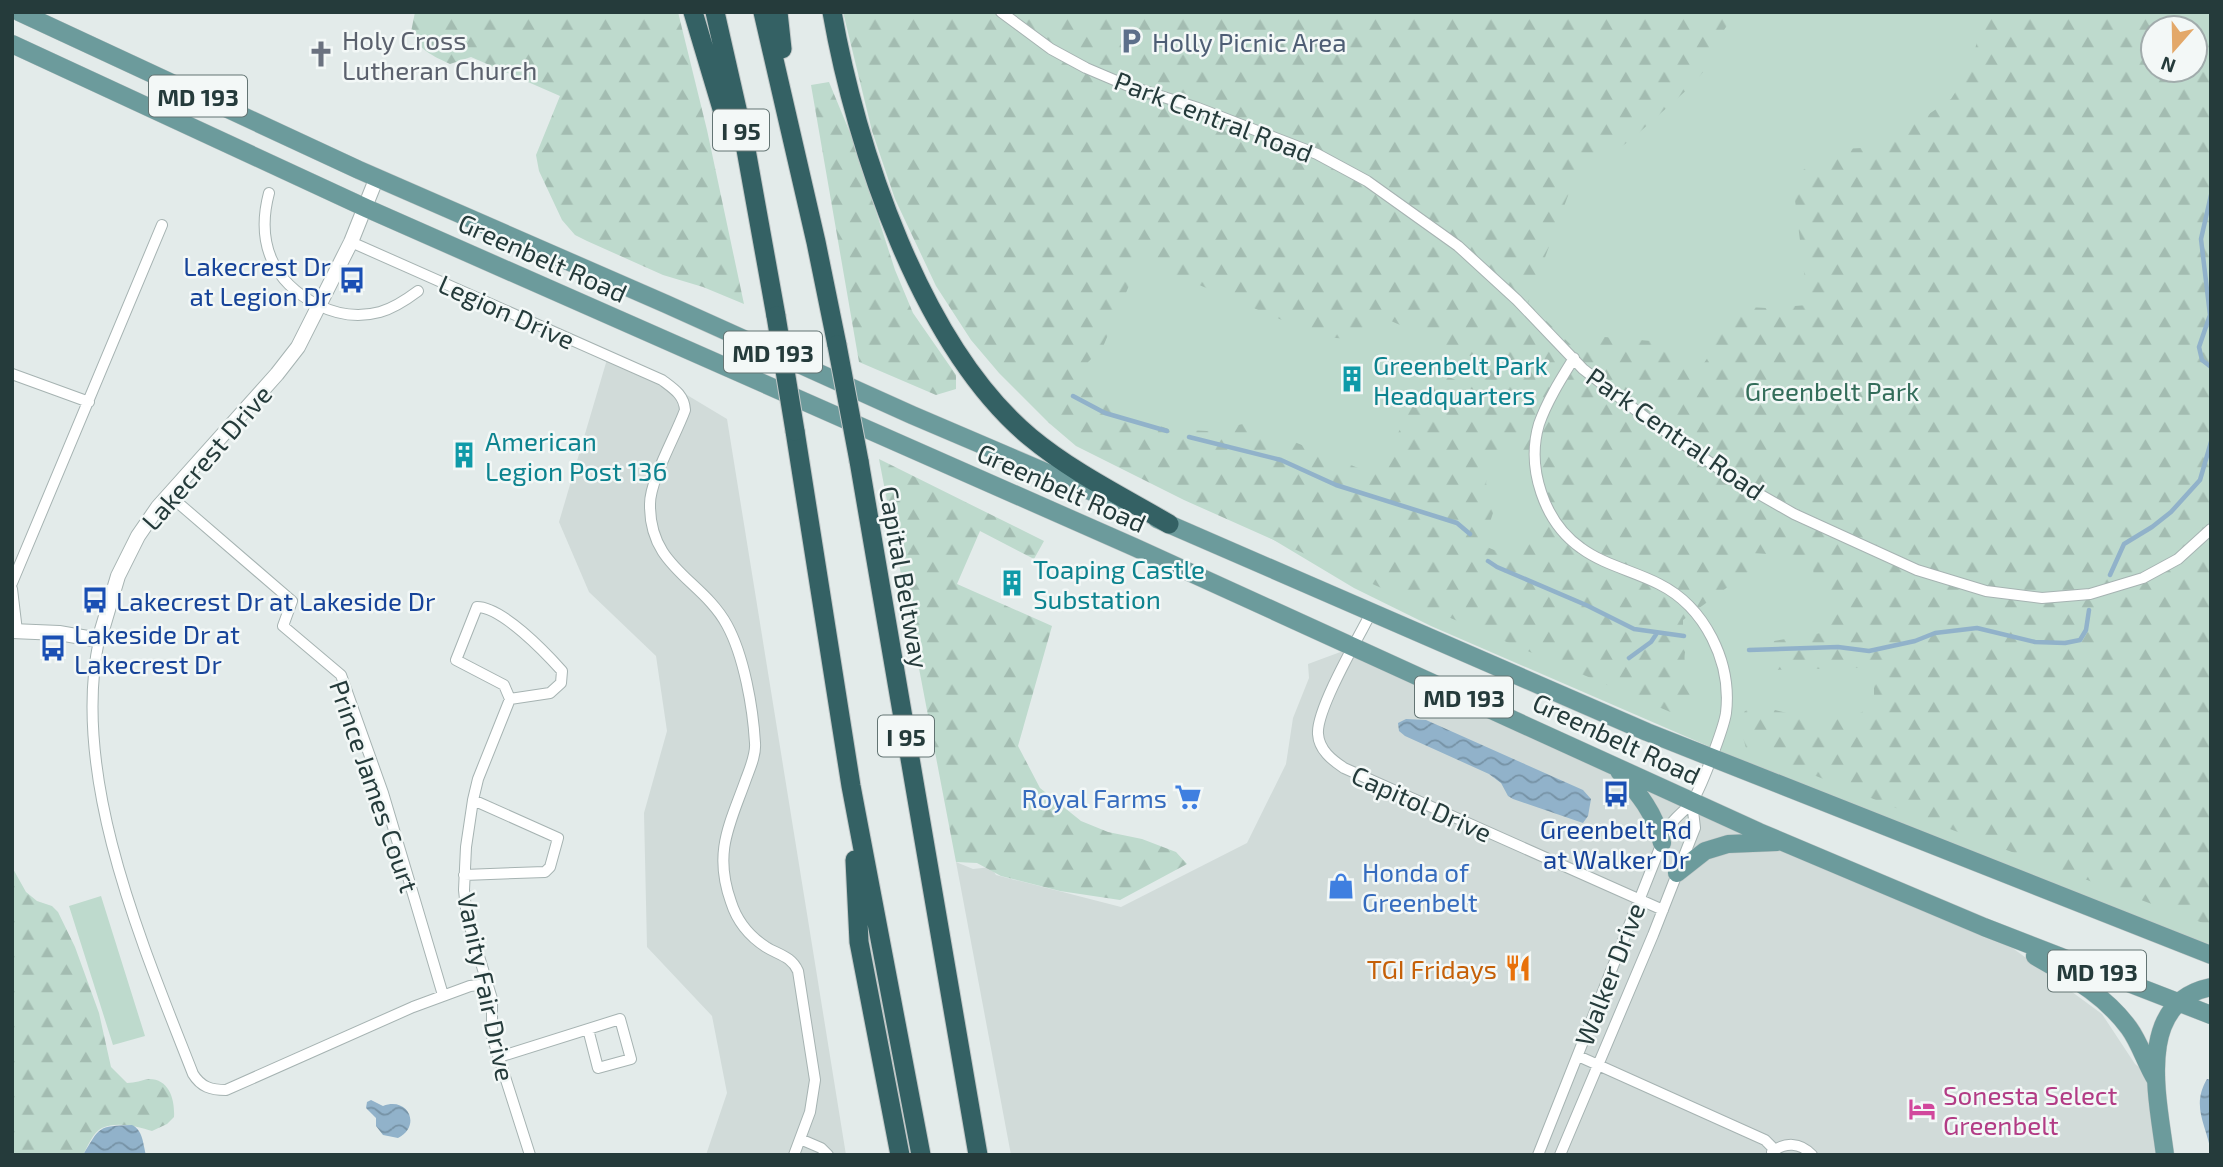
<svg xmlns="http://www.w3.org/2000/svg" width="2223" height="1167" viewBox="0 0 2223 1167" font-family="'Exo 2',sans-serif">
<style>
.built{fill:#d1dbd9}
.green{fill:#bedacd;fill-rule:evenodd}
.forest{fill:url(#forest-firs);fill-rule:evenodd}
.water{fill:url(#water-waves)}
.lines{fill:none;stroke-linecap:round;stroke-linejoin:round}
.stream{stroke:#91b2ca;stroke-width:4.5}
.minor-casing{stroke:#a6b3b2;stroke-width:12}
.tertiary-casing{stroke:#a6b3b2;stroke-width:16}
.primary-casing{stroke:#c2c8c8;stroke-width:19}
.motorway-casing{stroke:#c2c8c8;stroke-width:21}
.minor{stroke:#fff;stroke-width:10}
.tertiary{stroke:#fff;stroke-width:14}
.primary{stroke:#6c9b9c;stroke-width:18}
.motorway{stroke:#346164;stroke-width:19}
.motorway-bridge-casing{stroke:#c2c8c8;stroke-width:21;stroke-linecap:butt}
.motorway-bridge{stroke:#346164;stroke-width:19}
.labels{text-anchor:middle;dominant-baseline:central;stroke-width:5;stroke-linejoin:round;paint-order:stroke}
.shield{fill:#f3f8f7;stroke:#637473;stroke-width:2}
.shield-label{font-size:24px;font-weight:bold;fill:#253b3b}
.worship-label{font-size:26px;fill:#5b616d;stroke:#f3f8f7;text-anchor:start}
.service-label{font-size:26px;fill:#4e5e75;stroke:#f3f8f7;text-anchor:start}
.street-label{font-size:26px;fill:#253b3b;stroke:#f3f8f7}
.transit-label{font-size:26px;fill:#164399;stroke:#f3f8f7;text-anchor:start}
.culture-label{font-size:26px;fill:#0d838f;stroke:#f3f8f7;text-anchor:start}
.park-label{font-size:26px;fill:#336d5a;stroke:#f3f8f7}
.shop-label{font-size:26px;fill:#366cbe;stroke:#f3f8f7;text-anchor:end}
.food-label{font-size:26px;fill:#c56008;stroke:#f3f8f7;text-anchor:end}
.hotel-label{font-size:26px;fill:#b23c85;stroke:#f3f8f7;text-anchor:start}
</style>
<defs>
<pattern id="forest-firs" width="22" height="20" patternUnits="userSpaceOnUse" patternTransform="scale(1.75)"><rect width="22" height="20" fill="#bedacd"/><path d="M5 1l3.5 6h-7zM16 11l3.5 6h-7z" fill="#a3bcb1"/></pattern>
<pattern id="water-waves" width="16" height="10" patternUnits="userSpaceOnUse" patternTransform="scale(1.75)"><rect width="16" height="10" fill="#91b2ca"/><path d="M0 5q4-4 8 0t8 0" fill="none" stroke="#7692a5"/></pattern>
</defs>
<rect width="100%" height="100%" fill="#e3ebea"/>
<path class="built" d="M608,356L662,380L727,419L846,1155H706L727,1093L712,1016L647,947L644,813L667,731L656,656L589,592L559,522Z
M1354,647L1984,927L2102,1014L2135,1064L2156,1080L2165,1155H1011L956,862L973,869L991,867L996,875L1121,907L1247,843L1286,764L1293,718L1309,678L1308,664Z"/>
<path class="green" d="M875,12H2211V950L1807,789L1431,626L1354,588L1090,430ZM2153,28H2195V70H2153Z
M101,896L145,1036L113,1045L69,906Z"/>
<path class="forest" d="M415,12H678L707,130L744,304L703,287L663,275L587,241L575,235L562,220L539,171L536,155L560,96L471,57L450,64C433,56 419,50 411,32Z
M843,12H1736L1718,39L1704,71L1690,87L1633,138L1578,179L1569,193L1528,303L1574,348L1593,336L1651,341L1677,359L1702,366L1712,351L1714,321L1748,307L1766,308L1808,305L1794,192L1801,172L1816,159L1842,149L1862,148L1904,131L1951,99L1969,71L1983,20L1979,12H2211V926L1931,822L1746,748L1742,734L1744,712L1754,705L1787,713L1858,714L1874,706V675L1870,670L1858,668L1770,670V645L1774,641L1821,633L1827,628L1824,589L1815,585L1813,569L1785,555L1752,553L1751,568L1748,572L1683,620V627L1688,634C1688,643 1683,654 1685,663C1686,677 1696,687 1697,702L1691,710L1675,714L1406,599L1184,500L1076,446L1049,423L999,373L971,340L936,286L895,199L872,131ZM2153,28H2195V70H2153ZM1140,260L1322,337L1350,339L1362,338L1373,313L1479,360L1467,385L1433,370C1411,403 1398,440 1374,472H1368L1255,426L1243,424L1207,431L1169,429L1142,420L1084,374L1088,362L1102,349ZM1502,456H1535L1554,521L1516,554L1506,555L1487,547L1488,528L1493,513L1486,483L1488,475Z
M829,82L853,140L895,270L913,313L956,375V389L936,395L859,362L811,85Z
M879,459L1044,541L1034,559L980,531L957,584L1052,626L1018,746L1040,788L1081,821L1108,832L1142,839L1176,852L1187,864L1120,900L1060,891L1001,876L977,863L956,862Z
M12,867L26,892L37,901L52,906L58,912L75,947L99,1013L111,1067L127,1083C135,1083 142,1080 149,1079C170,1079 175,1101 174,1117L167,1124L152,1131C138,1127 118,1121 102,1128C93,1132 88,1146 83,1155H15L12,1151Z"/>
<path class="water" d="M1406,719L1426,720L1583,790L1591,799L1588,816L1583,823L1513,799L1508,796L1501,783L1489,774L1405,736L1399,731L1398,723Z
M2207,1079L2211,1080V1152C2206,1124 2191,1106 2207,1079Z
M371,1100L383,1106C408,1096 422,1126 398,1138L383,1135L376,1126V1118L366,1108L367,1102Z
M132,1125C143,1130 143,1144 146,1155H83C100,1127 97,1126 132,1125Z"/>
<g class="lines">
<path class="stream" d="M2211,195L2201,239L2210,315L2199,347L2202,360L2211,367
M1073,396L1105,413L1167,431
M1189,437L1281,460L1336,485L1457,523L1470,534
M1488,561L1497,567L1586,605L1634,629L1684,636
M2110,575L2124,544L2152,527L2171,512L2200,480L2211,442
M1749,650L1838,647L1869,651L1915,641L1935,633L1977,628L2035,642L2065,643L2080,640L2086,630L2089,610
M1629,658L1651,642L1657,633"/>
<g class="minor-casing">
<path id="minor" d="M1001,12L1051,49L1086,68L1126,85L1198,108L1317,154L1367,181L1458,246L1517,300L1583,369L1646,418L1738,482L1794,514L1917,570L1986,591L2042,598L2090,594L2143,578L2178,559L2211,529
M269,193C256,242 272,282 318,305C338,315 358,318 380,312C394,308 406,300 418,291
M351,242L662,380C674,389 684,395 685,410C676,435 650,480 650,504C649,568 702,579 727,625C744,656 753,708 755,743C756,755 750,768 746,779C730,824 713,852 731,902C737,921 749,936 766,947C779,955 791,956 798,971L815,1080L810,1112L794,1155
M12,374L89,402
M169,495L292,601L283,626L341,675L383,793L443,995
M12,583L162,225
M12,589L17,631
M1371,613C1358,638 1316,710 1318,734C1319,750 1332,760 1344,768L1663,910
M99,640C70,778 143,946 193,1074C201,1087 211,1090 226,1090L413,1007L470,986L488,984
M510,699L504,685L456,660L477,607C502,607 545,652 562,671L561,683L550,693L510,699L478,779L473,800L466,847L464,890L467,917L492,999V1036L530,1155
M464,875L545,872L550,867L558,838L473,800
M1578,1056L1765,1140L1775,1150
M499,1057L620,1019L631,1059L598,1068L588,1029
M800,1139L821,1148L828,1155
M1772,1152C1785,1142 1800,1142 1812,1155
M1538,1155L1667,830C1673,818 1683,813 1691,803C1700,792 1724,727 1726,713C1732,662 1705,607 1659,584C1634,571 1604,565 1581,548C1544,522 1526,468 1539,424C1547,401 1561,379 1574,358
M1560,1155L1653,935L1695,828L1692,802"/>
</g>
<g class="tertiary-casing">
<path id="tertiary" d="M12,631L59,633L99,640L118,576L138,536L158,507L277,374L298,347L351,242L377,177"/>
</g>
<g class="primary-casing">
<path id="primary" d="M19,12L359,170L666,304L912,415L1118,503
M12,44L366,208L1134,547L1759,832L1984,927L2211,1015
M1157,519L1647,732L2211,955
M1619,771C1639,794 1655,813 1662,843
M1677,873L1705,851L1728,844L1777,842
M2035,956C2071,977 2104,994 2129,1028C2140,1043 2146,1064 2156,1080
M2165,1155C2158,1099 2134,1003 2211,987"/>
</g>
<g class="motorway-casing">
<path id="motorway" d="M693,12L731,139
M715,12L745,144L776,316
M763,12L816,242L837,345
M778,12L782,49
M832,12C856,148 921,346 1030,437C1072,472 1123,497 1169,524
M795,431L851,786L921,1155
M859,461L978,1155
M855,860L859,942L900,1155"/>
</g>
<use href="#minor" class="minor"/>
<use href="#tertiary" class="tertiary"/>
<use href="#primary" class="primary"/>
<use href="#motorway" class="motorway"/>
<g class="motorway-bridge-casing">
<path id="motorway-bridge" d="M776,316L795,431
M837,345L859,461"/>
</g>
<use href="#motorway-bridge" class="motorway-bridge"/>
</g>
<defs>
<g id="parking-bare" transform="scale(2.1)"><path d="M-3.5-5.5H1a3.5 3.5 0 0 1 0 7H-1V5.5H-3.5ZM-1-3.4V-.6H.8a1.4 1.4 0 0 0 0-2.8Z" fill="#5c6f8a" stroke="#f3f8f7" stroke-width="2.5" paint-order="stroke"/></g>
<g id="church-bare" transform="scale(2.1)"><path d="M-1.2-6h2.4v3.5h3.3v2.4h-3.3V6h-2.4V-.1h-3.3v-2.4h3.3Z" fill="#6b7280" stroke="#f3f8f7" stroke-width="2.5" paint-order="stroke"/></g>
<g id="bus-bare" transform="scale(2.1)"><path d="M-5-6H5V4H4V6H2V4H-2V6H-4V4H-5ZM-3.5-4V0h7V-4ZM-3.5 1.2v1.5H-2V1.2ZM2 1.2v1.5H3.5V1.2Z" fill="#1a4fb4" stroke="#f3f8f7" stroke-width="2.5" paint-order="stroke"/></g>
<g id="building-bare" transform="scale(2.1)"><path d="M-4-6H4V6H1V3H-1V6H-4ZM-2.5-4.3h1.7v1.8h-1.7ZM.8-4.3h1.7v1.8H.8ZM-2.5-1h1.7V.8h-1.7ZM.8-1h1.7V.8H.8Z" fill="#0f9aa8" stroke="#f3f8f7" stroke-width="2.5" paint-order="stroke"/></g>
<g id="supermarket-bare" transform="scale(2.1)"><path d="M-6-5.5h2.5l.6 2H6L4.5 2H-2.5L-4.4-4H-6ZM-1.5 3.2a1.3 1.3 0 1 0 .1 0ZM3 3.2a1.3 1.3 0 1 0 .1 0Z" fill="#3f7fe0" stroke="#f3f8f7" stroke-width="2.5" paint-order="stroke"/></g>
<g id="shop-bare" transform="scale(2.1)"><path d="M-5-2.5h2.3a2.7 3.5 0 0 1 5.4 0H5L5.5 6h-11ZM-1.5-2.5h3a1.5 2.3 0 0 0-3 0Z" fill="#3f7fe0" stroke="#f3f8f7" stroke-width="2.5" paint-order="stroke"/></g>
<g id="restaurant-bare" transform="scale(2.1)"><path d="M-5-6h1v4h1v-4h1v4h1v-4h1v5L-1.5 .5V6h-2V.5L-5-1ZM5-6V6H3V1.5H1.5Q1.5-4 5-6Z" fill="#e8710a" stroke="#f3f8f7" stroke-width="2.5" paint-order="stroke"/></g>
<g id="hotel-bare" transform="scale(2.1)"><path d="M-6-4.5h1.5V1H6V5H4.5V3h-9V5H-6ZM-4 0a1.8 1.8 0 1 1 3.6 0ZM.5 0V-2.5h3Q6-2.5 6 0Z" fill="#d1479c" stroke="#f3f8f7" stroke-width="2.5" paint-order="stroke"/></g>
</defs>
<g fill-rule="evenodd">
<use href="#parking-bare" x="1131" y="41"/>
<use href="#church-bare" x="321" y="54"/>
<use href="#bus-bare" x="352" y="280"/>
<use href="#building-bare" x="1352" y="379"/>
<use href="#building-bare" x="464" y="455"/>
<use href="#building-bare" x="1012" y="583"/>
<use href="#bus-bare" x="95" y="600"/>
<use href="#bus-bare" x="53" y="648"/>
<use href="#bus-bare" x="1616" y="794"/>
<use href="#supermarket-bare" x="1188" y="797"/>
<use href="#shop-bare" x="1341" y="886"/>
<use href="#restaurant-bare" x="1518" y="968"/>
<use href="#hotel-bare" x="1922" y="1109"/>
</g>
<g class="labels">
<g class="shield">
<rect x="149" y="75.5" width="98" height="41" rx="5"/>
<rect x="713" y="109.5" width="56" height="41" rx="5"/>
<rect x="724" y="331.5" width="98" height="41" rx="5"/>
<rect x="1415" y="676.5" width="98" height="41" rx="5"/>
<rect x="878" y="715.5" width="56" height="41" rx="5"/>
<rect x="2048" y="950.5" width="98" height="41" rx="5"/>
</g>
<g class="shield-label">
<text x="198" y="96">MD 193</text>
<text x="741" y="130">I 95</text>
<text x="773" y="352">MD 193</text>
<text x="1464" y="697">MD 193</text>
<text x="906" y="736">I 95</text>
<text x="2097" y="971">MD 193</text>
</g>
<g class="worship-label">
<text x="342" y="39">Holy Cross<tspan x="342" dy="30">Lutheran Church</tspan></text>
</g>
<g class="service-label">
<text x="1152" y="41">Holly Picnic Area</text>
</g>
<g class="street-label">
<text transform="translate(1214 116) rotate(21)">Park Central Road</text>
<text transform="translate(543 257) rotate(24)">Greenbelt Road</text>
<text transform="translate(507 311) rotate(24)">Legion Drive</text>
<text transform="translate(1676 433) rotate(35)">Park Central Road</text>
<text transform="translate(206 457) rotate(-49)">Lakecrest Drive</text>
<text transform="translate(1062 487) rotate(24)">Greenbelt Road</text>
<text transform="translate(905 577) rotate(80)">Capital Beltway</text>
<text transform="translate(1617 738) rotate(25)">Greenbelt Road</text>
<text transform="translate(375 786) rotate(71)">Prince James Court</text>
<text transform="translate(1422 803) rotate(24)">Capitol Drive</text>
<text transform="translate(1609 974) rotate(-69)">Walker Drive</text>
<text transform="translate(487 987) rotate(78)">Vanity Fair Drive</text>
</g>
<g class="transit-label">
<text x="331" y="265" text-anchor="end">Lakecrest Dr<tspan x="331" dy="30">at Legion Dr</tspan></text>
<text x="116" y="600">Lakecrest Dr at Lakeside Dr</text>
<text x="74" y="633">Lakeside Dr at<tspan x="74" dy="30">Lakecrest Dr</tspan></text>
<text x="1616" y="828" text-anchor="middle">Greenbelt Rd<tspan x="1616" dy="30">at Walker Dr</tspan></text>
</g>
<g class="culture-label">
<text x="1373" y="364">Greenbelt Park<tspan x="1373" dy="30">Headquarters</tspan></text>
<text x="485" y="440">American<tspan x="485" dy="30">Legion Post 136</tspan></text>
<text x="1033" y="568">Toaping Castle<tspan x="1033" dy="30">Substation</tspan></text>
</g>
<g class="park-label">
<text x="1832" y="390">Greenbelt Park</text>
</g>
<g class="shop-label">
<text x="1167" y="797">Royal Farms</text>
<text x="1362" y="871" text-anchor="start">Honda of<tspan x="1362" dy="30">Greenbelt</tspan></text>
</g>
<g class="food-label">
<text x="1497" y="968">TGI Fridays</text>
</g>
<g class="hotel-label">
<text x="1943" y="1094">Sonesta Select<tspan x="1943" dy="30">Greenbelt</tspan></text>
</g>
</g>
<rect width="2223" height="1167" fill="none" stroke="#253b3b" stroke-width="28"/>
<g transform="translate(2174 49) rotate(200)"><circle r="33" fill="#f3f8f7" stroke="#a1acac" stroke-width="2"/>
<path d="M0-5L12 26L0 18L-12 26Z" fill="#e3a869"/>
<text y="-10" font-size="19" font-weight="bold" text-anchor="middle" fill="#253b3b">N</text>
</g>
</svg>
